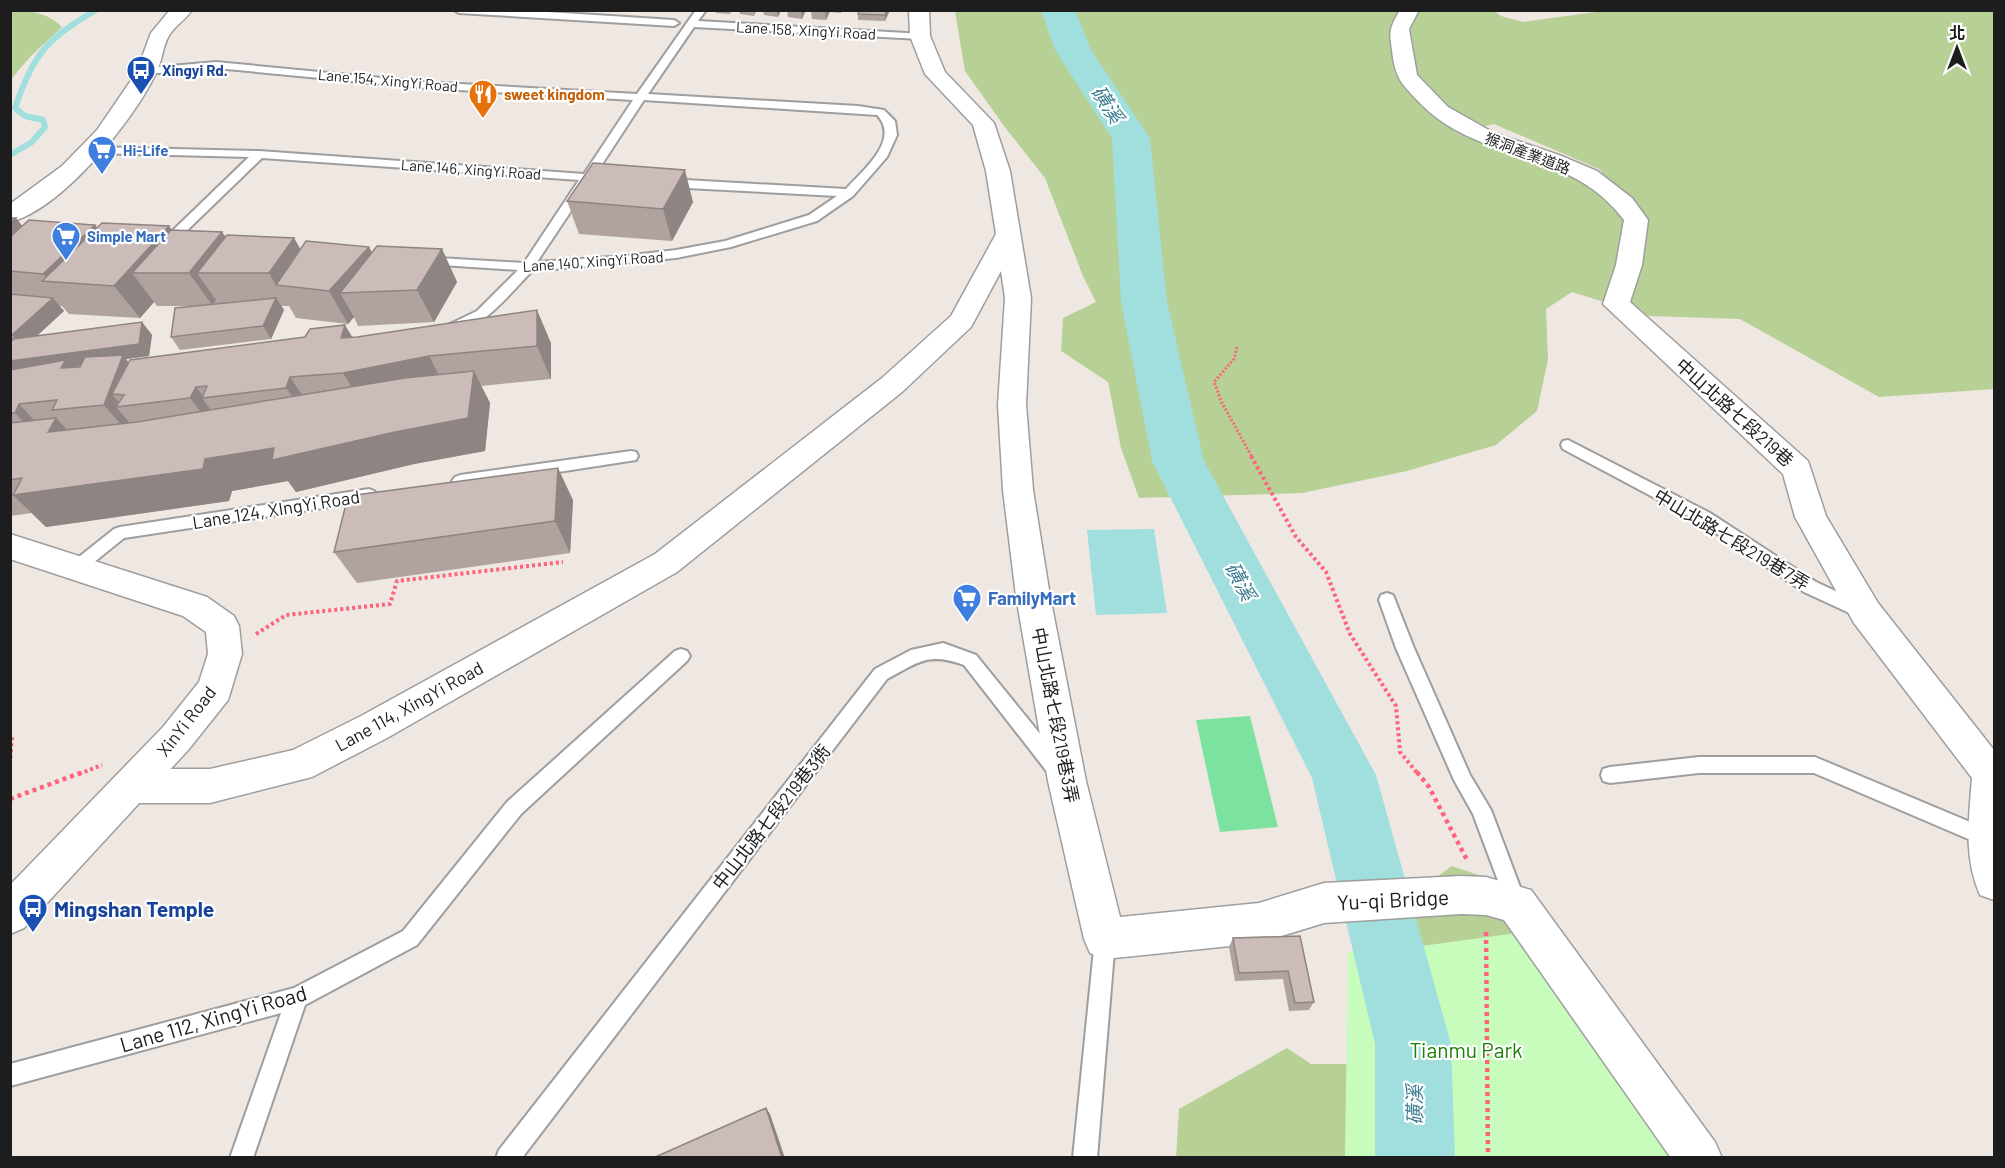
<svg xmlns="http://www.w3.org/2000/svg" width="2005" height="1168" viewBox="0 0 2005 1168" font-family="Barlow,'Noto Sans TC',sans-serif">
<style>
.forest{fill:#b6d095;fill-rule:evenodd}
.park{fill:#c8fcbd}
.pitch{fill:#7ce2a0}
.water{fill:#a0dfdd}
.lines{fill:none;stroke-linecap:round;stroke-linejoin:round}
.stream{stroke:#a0dfdd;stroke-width:6}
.river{fill:#a0dfdd;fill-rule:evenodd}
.service-casing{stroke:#9e9e9e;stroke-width:4}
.minor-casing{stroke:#9e9e9e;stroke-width:3}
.tertiary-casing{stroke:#9e9e9e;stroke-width:3}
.path-far2{stroke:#ff637c;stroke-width:3;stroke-dasharray:2 2;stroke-linecap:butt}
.path-far1{stroke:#ff637c;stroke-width:4;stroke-dasharray:3 3;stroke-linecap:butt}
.path{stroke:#ff637c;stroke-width:4.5;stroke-dasharray:4 4;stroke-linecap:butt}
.service{fill:#fff;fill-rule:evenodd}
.minor{fill:#fff;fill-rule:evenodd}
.tertiary{fill:#fff;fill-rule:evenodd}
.wall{fill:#afa29f}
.shaded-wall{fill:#8e8482}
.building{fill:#cbbcb9;stroke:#8e8482;stroke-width:1.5}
.labels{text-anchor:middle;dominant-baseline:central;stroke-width:4.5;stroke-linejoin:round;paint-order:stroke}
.far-street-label{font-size:15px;fill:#1d1d1d;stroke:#fff}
.far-transit-label{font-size:15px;font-weight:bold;fill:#164399;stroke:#fff;text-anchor:start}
.far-food-label{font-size:15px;font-weight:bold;fill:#c56008;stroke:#fff;text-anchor:start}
.far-shop-label{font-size:15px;font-weight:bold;fill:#366cbe;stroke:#fff;text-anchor:start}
.street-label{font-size:18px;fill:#1d1d1d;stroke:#fff}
.shop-label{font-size:18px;font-weight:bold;fill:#366cbe;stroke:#fff;text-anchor:start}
.water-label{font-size:20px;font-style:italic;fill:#3b7c91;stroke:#fff}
.near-street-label{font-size:21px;fill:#1d1d1d;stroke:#fff}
.near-transit-label{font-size:21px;font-weight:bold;fill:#164399;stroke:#fff;text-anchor:start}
.near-park-label{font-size:21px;fill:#1c8006;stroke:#fff}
</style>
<rect width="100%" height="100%" fill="#efe7e2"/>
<path class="forest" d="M11,10C28,10 49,13 62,27L31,56L11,79Z
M1493,10L1501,16L1523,22L1611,10L1994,11V389L1879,397L1740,319L1649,316L1572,292L1546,309L1548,360L1537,411L1496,445L1407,471L1302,493L1139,498L1121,448L1108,382L1061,351L1063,318L1096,302L1083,276L1045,178L1004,126L965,71L955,11ZM1494,124L1599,169L1605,176L1573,175L1522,157L1482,127Z
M1452,866L1514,887L1690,1158H1176L1179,1109L1287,1048L1311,1064H1390L1407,924L1419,890Z"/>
<path class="park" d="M1517,933L1686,1158H1345L1348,952L1385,951Z"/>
<path class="pitch" d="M1250,716L1278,827L1220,832L1196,720Z"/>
<path class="water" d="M1154,529L1167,613L1096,615L1087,530Z"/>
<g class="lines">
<path class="stream" d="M10,155L32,142L45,127L43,120L25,116L15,108C33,54 47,39 96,10"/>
<path class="river" d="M1041,10H1075L1091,50L1150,138L1167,302L1204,461L1376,775L1451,1044L1455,1158H1375V1044L1312,778L1152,461L1121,302L1112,138L1055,50Z"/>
<g class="service-casing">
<path id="service" d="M454,10H516L674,20L679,23L674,26L459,13Z
M696,10H706L698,21L924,34L925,36L920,39L694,27L648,94L858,106L884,110L895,121L897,135L887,157L853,196L817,221L731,247L676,258L532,271C514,289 474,340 446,332L444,329L446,326L477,311L518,270L426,264L422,263L420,260L422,257L524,263L579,180L262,158L173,244H165L163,241L165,238L249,157L92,153L86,150L92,147L259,151L584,174L633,100L424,88L216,68L147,74L142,71L147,68L216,62L424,82L637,94ZM644,100L877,115C901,140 862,171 846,189L668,179L662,183L668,187L837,196L809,215L725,241L676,250L625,256L537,262L591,181L600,178L595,175Z
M1568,440L1710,513L1816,582L1868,606L1870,611L1868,616L1862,618L1856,616L1804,592L1698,521L1563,449L1561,445L1563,441Z
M631,451L636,452L638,456L636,460L460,487L455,485L452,481L455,477L460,475Z
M369,489L374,491L377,495L374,499L369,501L124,538L82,572L76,574L70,572L68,568L70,564L114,529L120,527Z
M1387,593L1393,595L1395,600L1414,648L1470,775L1491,810L1526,903L1523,910L1516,913L1509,910L1473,814L1454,780L1396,648L1379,600L1381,595Z
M943,643L976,655L1062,761L1064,767L1062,773L1055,775L1048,773L964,665C928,652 919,662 887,679L522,1158H496L499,1150L875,669L911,650Z
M681,649L687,651L690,656L687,661L521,814L417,945L305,1005L253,1158H230L281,1013L10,1086V1064L294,988L403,931L507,802L675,651Z
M1699,757H1815L1994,832V843L1987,847L1980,844L1814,773H1699L1610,783L1603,781L1601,775L1603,769L1610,767Z
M1105,929L1112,932L1115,939L1097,1158H1073L1095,939L1098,932Z"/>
</g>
<g class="minor-casing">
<path id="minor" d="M909,10H929L930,36L945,72L994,123L1010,171L1031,298L1026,405L1033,490L1050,596L1086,781L1120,917L1259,903L1324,883L1461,876L1486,877L1531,890L1715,1142L1722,1158H1671L1504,920L1486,915L1461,914L1324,923L1259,943L1105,959L1090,953L1084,939L1048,781L1016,596L1003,490L998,405L1005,298L1001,271L971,327L902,392L677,572L387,738L312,777L210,803H132L119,798L113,786L119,774L132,769H210L293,750L361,716L655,554L882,378L951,316L996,234L986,171L973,125L925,74L910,36Z
M1400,10H1419L1409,29L1417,75L1448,107L1494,133L1559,155L1597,171L1632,198L1648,220L1642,265L1630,302L1808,461L1826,516L1878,603L1994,750V900L1980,895C1963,856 1969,818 1972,778L1854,623L1795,517L1783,474L1603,304L1616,265L1624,220C1613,205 1596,190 1580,181C1525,150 1462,149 1417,100C1402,84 1397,80 1393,58C1390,33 1387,32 1400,10Z"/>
</g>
<g class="tertiary-casing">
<path id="tertiary" d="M170,10H192C186,19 176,25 170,34C162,46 163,60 156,73C135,119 61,210 10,222V204L62,166L97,130L136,73L151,33Z
M10,534L207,597L234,616L239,626L242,654L228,700L189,749L24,928L10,934V885L163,727L199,682L208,654L206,632L183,616L10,559Z"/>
</g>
<path class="path-far2" d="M1237,347L1234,359L1214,382L1222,403L1252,457"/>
<path class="path-far1" d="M1251,456L1296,537L1326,572L1350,634L1396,706L1400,752L1418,774
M256,634L286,615L390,604L397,581L563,562
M10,764L12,736
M79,774L102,765"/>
<path class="path" d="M1417,772L1429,787L1467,860
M10,799L83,772
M1486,932L1488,1158"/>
<use href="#service" class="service"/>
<use href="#minor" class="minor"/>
<use href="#tertiary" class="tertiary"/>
</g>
<path class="wall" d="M715,10H732L730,14L716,13Z
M739,10H757L754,16L740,14Z
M763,10H781L778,17L764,15Z
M787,10H842L841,13L830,12L826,20L812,19L811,11H806L802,19L788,17Z
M890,10L885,21L858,20V14Z
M567,201L693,202L672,241L579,234Z
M10,218L22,226L95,225L98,228L222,232L226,237L294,238L300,249L372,253L442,249L457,282L434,322L358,326L354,317L348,324L296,318L289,306H281L284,310L271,339L180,350L171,337L196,306H157L154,302L140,318L69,314L62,306H59L64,311L36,336L142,322L152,335L149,356L126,359L128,362L352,337L551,343V379L481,386L490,403L485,451L414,464L296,492L288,481L232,491L229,501L46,527L32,513L10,516Z
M573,500L570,553L357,583L334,552Z
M1300,936L1314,1002L1309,1010L1289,1011L1283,979L1235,981L1229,947L1233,938Z"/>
<path class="shaded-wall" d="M777,10H781L778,17Z
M801,10H805L802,19Z
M825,10H830L826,20Z
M887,10H890L885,21V15Z
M685,170L693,202L672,241L663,209Z
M16,218L42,251L10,271V223Z
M95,225L120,257L49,281L43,274Z
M169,226L191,259L132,273L154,302L140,318L114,286Z
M222,232L243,265L197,273L216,300L212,305L189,273Z
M294,238L313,271L276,285L269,273Z
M369,247L386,279L340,293L354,317L348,324L329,291Z
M442,249L457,282L434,322L417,290Z
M53,298L64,311L24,348L12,335Z
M276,298L284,310L271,339L263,326Z
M537,310L551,343V379L537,346Z
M142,322L152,335L149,356L126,359L149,388L124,395L112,394L122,406L116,407L135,429L132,437L104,405L121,360L72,367L94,392L10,371V361Z
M345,325L365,358L429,356L446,389L363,406L343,373L341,338Z
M474,371L490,403L485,451L414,464L296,492L288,481L232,491L229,501L46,527L13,495L205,459Z
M290,377L312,410L309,420L286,388Z
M196,387L205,398H202L220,422L215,431L190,398Z
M19,404L50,437L46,445L15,413Z
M56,418L86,450L48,432Z
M558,468L573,500L570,553L555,521Z
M766,1108L770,1114L785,1158H782Z"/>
<path class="building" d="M859,10H887L885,15L858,14Z
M593,163L685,170L663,209L567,201Z
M10,218H16L10,223Z
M29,220L95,225L43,274L10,271V237Z
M102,223L169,226L114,286L42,281Z
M171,230L222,232L189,273H132Z
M227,235L294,238L269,273H197Z
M306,241L369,247L329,291L276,285Z
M377,246L442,249L417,290L340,293Z
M10,294L53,298L12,335H10Z
M276,298L263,326L171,337L175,308Z
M537,310V346L429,356L343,373L290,377L286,388L202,398L207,386L196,387L190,398L116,407L124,395L112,394L130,360L305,337L310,329L345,325L341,338L357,337Z
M142,322L139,344L10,361V344L13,339Z
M123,355L104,405L52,410L57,400L19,404L15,413H10V370L66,360L61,368L80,367L85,357Z
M474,371L468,418L395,432L272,460L274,448L205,459L203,469L13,495L22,478L10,480V423L56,418L48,432L137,422L405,378Z
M558,468L555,521L334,552L348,496Z
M1300,936L1314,1002L1295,1003L1288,971L1239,973L1233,938Z
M766,1108L782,1158H653Z"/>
<defs>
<g id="bus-pin" transform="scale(1.5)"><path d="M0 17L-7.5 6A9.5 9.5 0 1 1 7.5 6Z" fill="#1a4fb4" stroke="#fff"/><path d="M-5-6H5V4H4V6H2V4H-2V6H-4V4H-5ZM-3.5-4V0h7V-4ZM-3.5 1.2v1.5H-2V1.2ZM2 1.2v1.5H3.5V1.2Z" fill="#fff"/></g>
<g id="restaurant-pin" transform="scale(1.5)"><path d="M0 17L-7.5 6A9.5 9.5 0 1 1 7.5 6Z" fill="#e8710a" stroke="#fff"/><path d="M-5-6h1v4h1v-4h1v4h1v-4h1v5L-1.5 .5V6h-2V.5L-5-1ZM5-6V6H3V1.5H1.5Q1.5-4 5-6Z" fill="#fff"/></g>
<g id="supermarket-pin" transform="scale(1.5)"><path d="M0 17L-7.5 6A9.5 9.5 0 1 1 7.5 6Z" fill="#3f7fe0" stroke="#fff"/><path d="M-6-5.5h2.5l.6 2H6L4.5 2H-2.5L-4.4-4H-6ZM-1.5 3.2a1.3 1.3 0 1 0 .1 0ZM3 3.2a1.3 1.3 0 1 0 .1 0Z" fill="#fff"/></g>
</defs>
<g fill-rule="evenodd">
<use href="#bus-pin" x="141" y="70"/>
<use href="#restaurant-pin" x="483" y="94"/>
<use href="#supermarket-pin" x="102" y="150"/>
<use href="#supermarket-pin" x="66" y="236"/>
<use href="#supermarket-pin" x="967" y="598"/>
<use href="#bus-pin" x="33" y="908"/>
</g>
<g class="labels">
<g class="far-street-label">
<text transform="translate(806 30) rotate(3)">Lane 158, XingYi Road</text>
<text transform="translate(388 80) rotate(5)">Lane 154, XingYi Road</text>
<text transform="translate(1528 153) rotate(21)">猴洞產業道路</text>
<text transform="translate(471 169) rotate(4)">Lane 146, XingYi Road</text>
<text transform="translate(593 261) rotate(-4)">Lane 140, XingYi Road</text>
</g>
<g class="far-transit-label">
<text x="162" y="70">Xingyi Rd.</text>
</g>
<g class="far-food-label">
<text x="504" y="94">sweet kingdom</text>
</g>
<g class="far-shop-label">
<text x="123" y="150">Hi-Life</text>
<text x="87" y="236">Simple Mart</text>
</g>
<g class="street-label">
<text transform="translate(1735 412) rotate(42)">中山北路七段219巷</text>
<text transform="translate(276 509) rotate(-9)">Lane 124, XIngYi Road</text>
<text transform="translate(1732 539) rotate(31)">中山北路七段219巷7弄</text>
<text transform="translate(409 706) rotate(-29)">Lane 114, XingYi Road</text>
<text transform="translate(1056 715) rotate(79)">中山北路七段219巷3弄</text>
<text transform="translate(186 721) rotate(-52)">XinYi Road</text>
<text transform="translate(771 817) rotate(-52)">中山北路七段219巷3衖</text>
</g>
<g class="shop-label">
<text x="988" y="598">FamilyMart</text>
</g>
<g class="water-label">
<text transform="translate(1108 104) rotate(57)">磺溪</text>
<text transform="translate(1241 581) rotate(62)">磺溪</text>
<text transform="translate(1414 1105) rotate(-91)">磺溪</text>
</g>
<g class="near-street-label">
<text transform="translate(1393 899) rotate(-3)">Yu-qi Bridge</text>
<text transform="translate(213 1018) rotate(-16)">Lane 112, XingYi Road</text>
</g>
<g class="near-transit-label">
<text x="54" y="908">Mingshan Temple</text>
</g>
<g class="near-park-label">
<text x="1466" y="1049">Tianmu Park</text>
</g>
</g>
<rect width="2005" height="1168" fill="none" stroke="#1d1d1d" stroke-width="24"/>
<g transform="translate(1957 48)" stroke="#ffffff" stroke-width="4.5" paint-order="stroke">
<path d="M0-4.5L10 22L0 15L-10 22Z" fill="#1d1d1d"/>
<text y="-9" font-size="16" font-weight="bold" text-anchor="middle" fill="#1d1d1d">北</text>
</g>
</svg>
